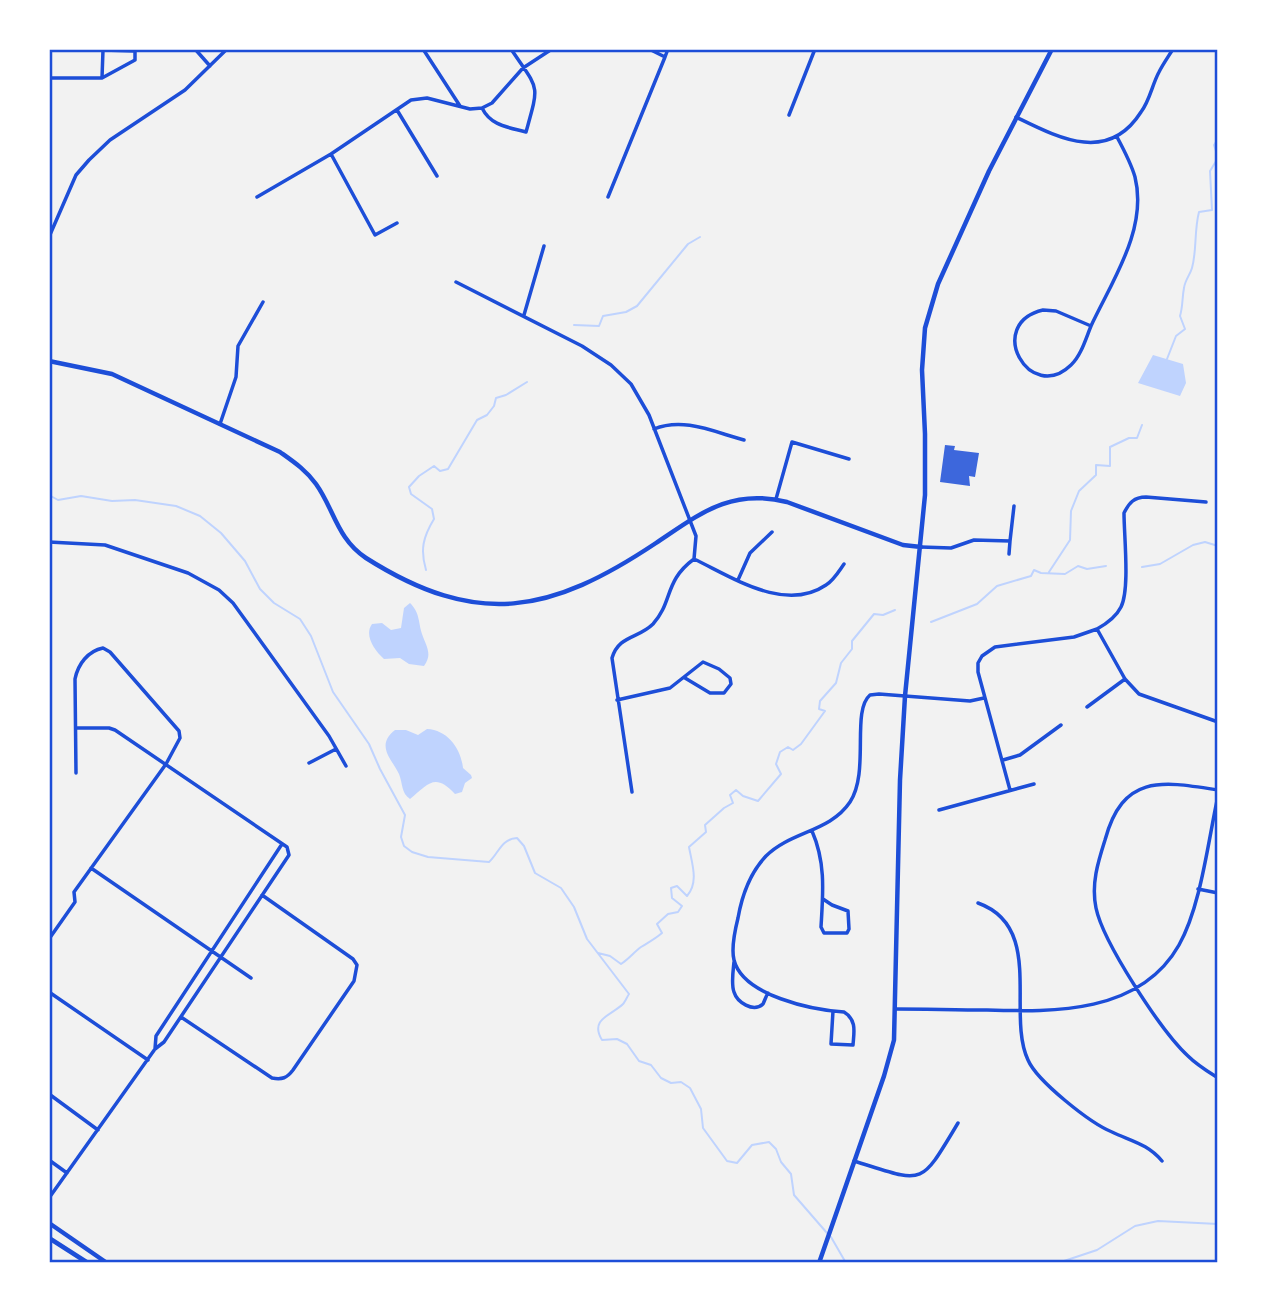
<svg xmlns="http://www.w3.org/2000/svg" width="1267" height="1312" viewBox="0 0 1267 1312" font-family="'Open Sans',sans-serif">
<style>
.water{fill:#bfd3fe}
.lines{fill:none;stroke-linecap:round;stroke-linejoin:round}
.stream{stroke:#bfd3fe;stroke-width:2}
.building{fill:#3d67dc}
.minor{stroke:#1d4ed8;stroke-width:3.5}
.tertiary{stroke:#1d4ed8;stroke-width:4.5}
.neatline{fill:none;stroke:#1d4ed8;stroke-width:2.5}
</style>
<rect width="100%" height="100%" fill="#f2f2f2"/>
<path class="water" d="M1153,355L1183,364L1186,383L1180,396L1138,383Z
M410,603C420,613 418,621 422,634C426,646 433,654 424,666L409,664L400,658L384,659C374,650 364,635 372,624L382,623L391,630L401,628L404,608Z
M427,729C448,730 461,749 463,768L471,775L472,778L465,783L462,792L455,794C435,772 428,784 410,799C401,793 403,784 399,774C392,759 375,746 395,730H406L418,735Z"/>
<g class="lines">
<path class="stream" d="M1218,157L1214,145L1218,139
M574,325L599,326L603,316L626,312L637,306L688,244L700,237
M1167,359L1176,336L1185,329L1180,316C1183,306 1182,298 1184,288C1185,280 1190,275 1192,268C1197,250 1194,231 1199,212L1212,210L1210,171L1218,158
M49,495L58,500L81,496L112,501L135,500L176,506L200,516L221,533L245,561L260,589L274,603L300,619L311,636L333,692L369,744L380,769L405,815L401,837L404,846L412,852L428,857L489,862C499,853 501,839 517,838L524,846L535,873L561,888L574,907L587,939L629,994C627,997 625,1002 623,1004C612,1015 589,1019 602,1040L617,1039L627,1044L639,1061L651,1065L661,1078L671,1083L681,1082L690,1088L701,1109L703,1128L727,1161L737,1163L752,1145L769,1142L776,1149L781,1162L791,1174L794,1195L827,1233
M1142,567L1160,564L1193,545L1205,542L1218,546
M426,570C420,550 423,537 434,519L432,509L411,494L409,487L419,476L434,466L440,471L448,469L477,420L487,415L494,406L496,398L506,395L527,382
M1049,572L1070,540L1071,511L1079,491L1096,475V465L1110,466V447L1129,438H1137L1142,425
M931,622L977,604L997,586L1031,576L1034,570L1041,573L1065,574L1078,566L1087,569L1106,566
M598,953L610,956L621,964C629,959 634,952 641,947C649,942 655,939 662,933L657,924L668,914L678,912L682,906L672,898L671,888L677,886L687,896C699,882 692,864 689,847L706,832L705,825L724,808L733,803L730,795L736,790L743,796L758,801L781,774L776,764L780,752L788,747L793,750L801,744L825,711L819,709L820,701L836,683L841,663L852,649V641L874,614L883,615L895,610
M831,1237L846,1263
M871,1263H878
M1058,1263L1097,1250L1135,1226L1158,1221L1218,1224"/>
</g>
<path class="building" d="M945,445L955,446L954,450L979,453L975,477L969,476L970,486L940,482Z"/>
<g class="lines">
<path class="minor" d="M195,49L210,66
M423,49L460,106
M878,49L880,50
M665,57L668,49
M49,78H102L135,60V51L103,50L102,78
M482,108C491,126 508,127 526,132C540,82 539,91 511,49
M397,110L437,176
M789,115L815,49
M1016,117C1059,138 1108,164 1141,112C1150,100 1152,85 1159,72C1163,64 1168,57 1173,49
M331,154L375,235L397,223
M257,197L331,154L411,100L427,98L470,109L482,108L492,103L523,68L552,49
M608,197L665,57L649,49
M49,237L76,175L89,160L110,140L185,90L227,49
M456,282L582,346L611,365L631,384L649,415L696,536L694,559C664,581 673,602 653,624C638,639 619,635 612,658L632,792
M1043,310L1056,311L1091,326C1086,338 1081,356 1071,365C1030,405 984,324 1043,310Z
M524,315L544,246
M1091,326C1112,281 1148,229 1135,177C1131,163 1124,150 1117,137
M220,424L236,377L238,346L263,302
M654,429C684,417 714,432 744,440
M776,499L792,442L849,459
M49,542L105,545L188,573L219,590L233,603L329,736L346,766
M921,547L951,548L974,540L1010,541L1014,506
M1009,554L1010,541
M694,559C732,577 785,613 826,585C834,580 839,571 844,564
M738,580L750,553L772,532
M1097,629C1106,624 1116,617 1121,607C1130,589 1124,536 1124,513C1129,503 1134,497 1146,497L1206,502
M617,700L670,688L703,662L719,669L730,678L731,684L724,693H710L685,678
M1087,707L1125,679
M1003,760L1020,755L1061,725
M309,763L336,749
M1010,790L978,672V663L982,656L995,647L1074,637L1097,629L1125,679L1139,694L1218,722
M1218,790C1161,781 1123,774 1105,840C1098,862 1091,884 1096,908C1103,942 1161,1031 1188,1056C1197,1065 1207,1071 1218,1078
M939,810L1034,784
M812,831C826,863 823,893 821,927L824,933H847L849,929L848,911L832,905L823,899
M91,868L251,978
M1198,889L1218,893
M978,903C1045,927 1006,1013 1028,1060C1037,1081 1090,1123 1112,1132C1131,1141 1148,1144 1162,1161
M49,939L75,902L74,892L166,764L180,738L179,731L110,652L103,648C88,651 78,664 75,679L76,773
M734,962C733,972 731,984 734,992C737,1002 753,1013 763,1004C764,1002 767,994 768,993
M49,992L148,1060
M896,1009C926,1009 956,1010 987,1010C1054,1012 1140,1014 1179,945C1201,906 1208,841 1218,796
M833,1011L831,1044L853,1045C854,1032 857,1020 844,1012C813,1010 743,996 734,960C731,948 735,930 738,918C742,895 750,873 766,856C791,831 830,832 850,802C870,772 851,711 870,695L879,694L970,701L984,698
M181,1017L272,1078C282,1080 287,1078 293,1070L354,981L357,965L353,959L262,895
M155,1049L156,1036L282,844
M49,1094L98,1130
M49,1160L67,1173
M854,1161C925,1183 919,1188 958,1123
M49,1198L155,1049L164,1042L289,855L287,847L115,730L109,728H76
M592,1263H597"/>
<path class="tertiary" d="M49,361L112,374L280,452C294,462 306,470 316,484C334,509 337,539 366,558C478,629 551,613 656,543C701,513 731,488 787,502L903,545L921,547
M49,1223L107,1263
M49,1238L88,1263
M819,1263L884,1076L894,1040L900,780L905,696L925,495V434L922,370L925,328L938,284L989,171L1052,49"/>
</g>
<rect width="1267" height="1312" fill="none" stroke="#ffffff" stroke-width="102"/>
<rect x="51" y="51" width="1165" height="1210" class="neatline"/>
</svg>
